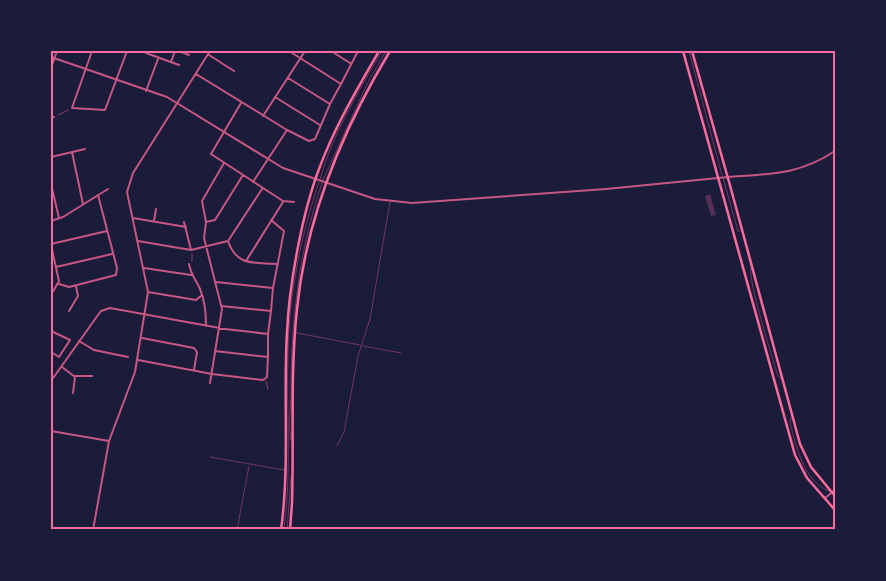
<svg xmlns="http://www.w3.org/2000/svg" width="886" height="581" viewBox="0 0 886 581" font-family="'IBM Plex Serif',serif">
<style>
.building{fill:#542f53}
.lines{fill:none;stroke-linecap:round;stroke-linejoin:round}
.path{stroke:#ff6b9d;stroke-width:0.5}
.service{stroke:#c65784;stroke-width:0.5}
.minor{stroke:#c65784;stroke-width:2}
.tertiary{stroke:#c65784;stroke-width:2}
.secondary{stroke:#ff6b9d;stroke-width:2.5}
.neatline{fill:none;stroke:#ff6b9d;stroke-width:2}
</style>
<rect width="100%" height="100%" fill="#1b1b3a"/>
<path class="building" d="M710,194L716,215L711,216L705,196Z"/>
<g class="lines">
<path class="path" d="M58,115L68,110
M192,261V254
M266,381L268,389"/>
<path class="service" d="M689,51L722,175
M723,178L738,231H740
M320,179C333,133 358,92 382,51
M323,180L367,84L386,51
M751,268C747,278 773,360 778,376L781,379
M297,333L360,345
M363,346L401,353
M791,418L790,422C796,447 804,483 831,492
M291,441C288,425 291,407 291,391C291,321 299,250 322,183
M337,446L344,432L358,356L370,319L390,202
M210,457L284,470
M237,530L249,466
M284,530C292,471 286,410 288,351C289,294 301,236 319,182
M287,530L291,477"/>
<path class="minor" d="M92,51L72,108L105,110L127,51
M179,51L189,55
M331,51L350,63
M146,53L179,65
M209,55L234,71
M171,62L175,51
M51,68L57,51
M196,74L287,130L309,141L315,139L330,104
M288,78L330,104L341,84L289,51
M341,84L358,51
M146,91L158,59
M275,97L320,125
M241,103L211,154L283,201L294,202
M263,116L305,51
M51,118L54,117
M72,152L83,204
M51,157L85,149
M728,177C769,174 799,175 835,151
M253,182L287,130
M51,184L59,218
M133,218L186,227
M51,221L63,217L108,189
M154,221L156,209
M184,222L191,250
M206,222L215,220L243,175
M138,241L191,250L228,241
M228,241L262,189
M228,241C237,267 254,262 277,264
M51,244L107,231
M51,245L59,281L51,295
M246,261L283,202
M189,264C191,275 196,280 200,289C205,301 206,313 206,325
M56,267L112,254
M144,268L191,275
M216,282L273,288
M59,284L69,287L116,275L117,268L98,195
M148,292L196,300L202,295
M221,306L271,311L268,334
M69,311L78,296L76,286
M271,311L273,288L284,231L271,220
M51,331L70,340L59,357L51,352
M142,338L194,348L197,352L194,370
M79,341L94,350L128,357
M138,360L212,374L263,380L267,377L268,357L215,351
M62,367L75,377L73,393
M74,376H92
M51,381L98,315L101,311L110,308L225,329L268,334V357
M210,383L222,309L204,238L206,222L202,201L224,163
M51,431L109,441
M825,498L835,490
M93,530L109,441L135,372L148,292L127,192L133,173L210,51"/>
<path class="tertiary" d="M51,57L167,97L283,168L375,199L412,203L606,189L728,177"/>
<path class="secondary" d="M683,51L795,455L807,478L835,510
M692,51L731,189L800,444L811,467L835,496
M281,530C290,465 283,398 287,333C289,285 302,214 319,169C334,128 357,89 379,51
M290,530L292,503C294,438 290,374 297,309C306,218 343,129 390,51"/>
</g>
<rect width="886" height="581" fill="none" stroke="#1b1b3a" stroke-width="105"/>
<rect x="52" y="52" width="782" height="476" class="neatline"/>
</svg>
